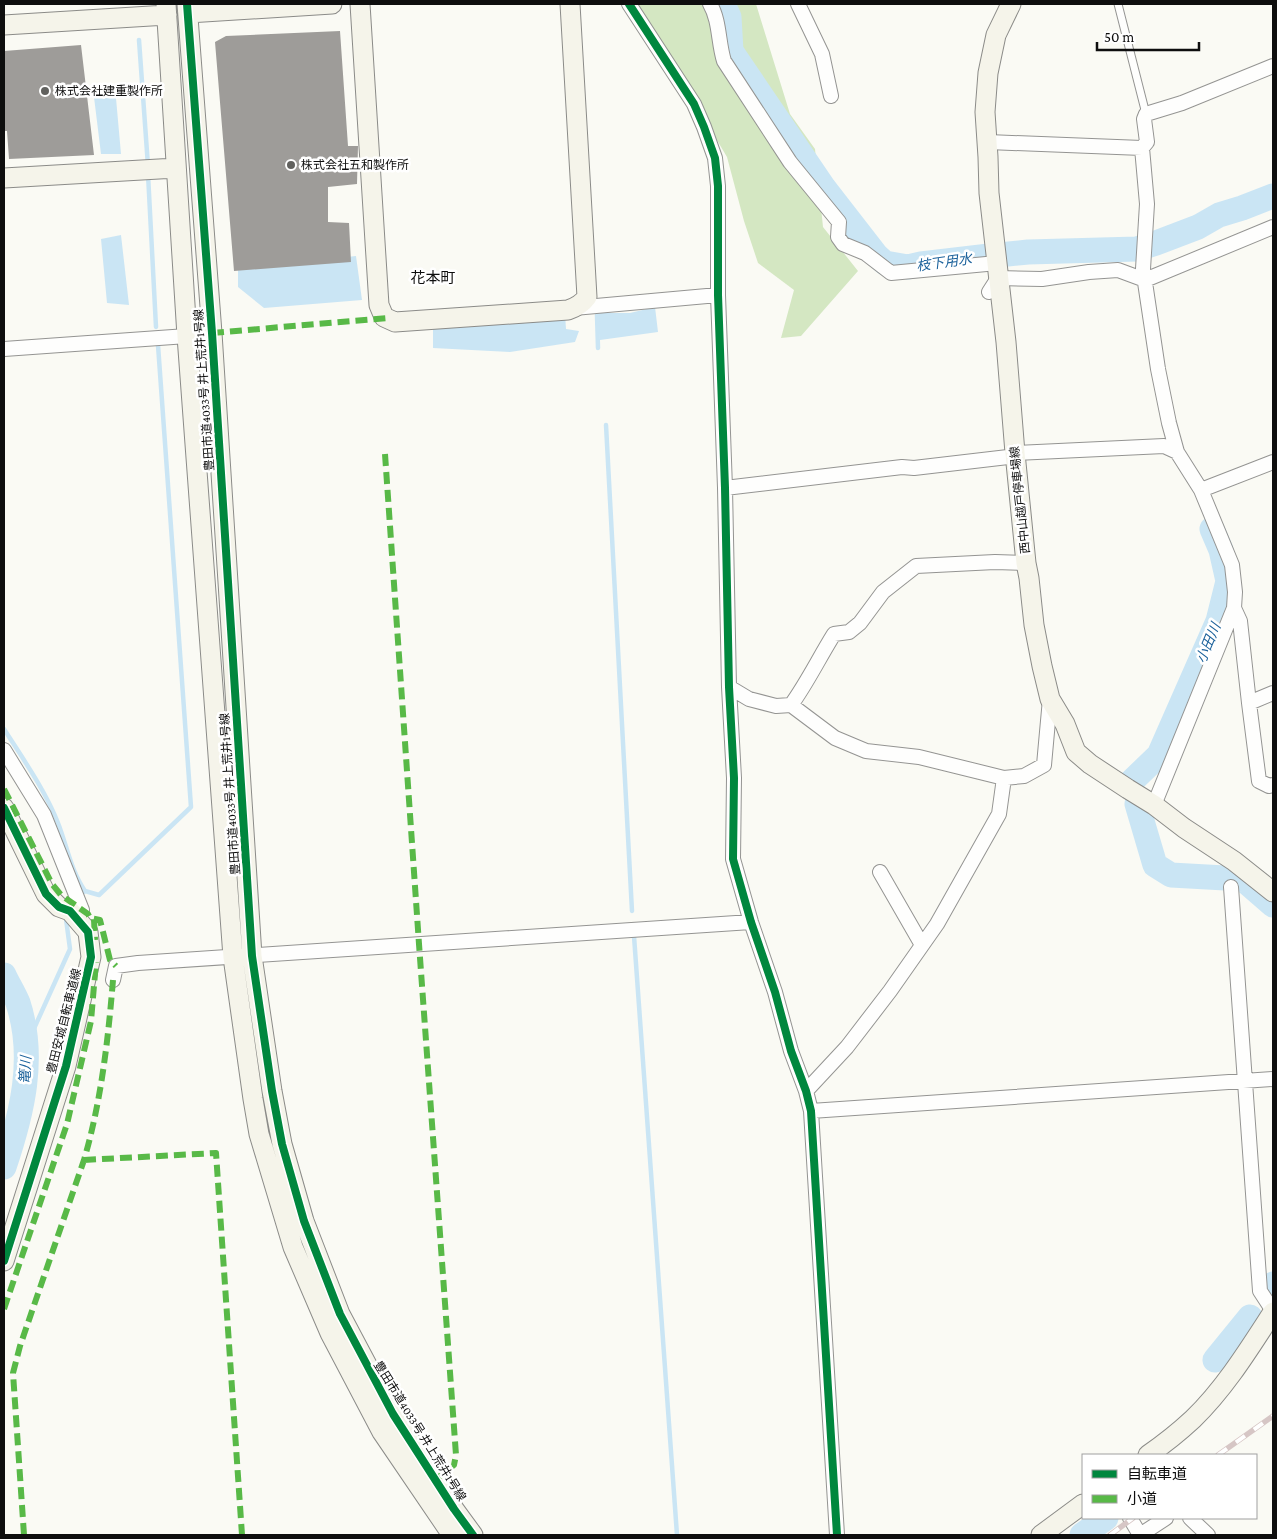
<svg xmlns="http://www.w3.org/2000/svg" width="1277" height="1539" viewBox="0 0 1277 1539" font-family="'Crimson Pro','Noto Sans JP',serif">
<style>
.forest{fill:#d4e7c2}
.water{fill:#cae5f4}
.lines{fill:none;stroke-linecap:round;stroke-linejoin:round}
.stream{stroke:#cae5f4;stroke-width:4.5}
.river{stroke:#cae5f4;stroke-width:25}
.building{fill:#9e9c99}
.lane-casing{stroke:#949492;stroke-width:9}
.street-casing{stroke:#949492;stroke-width:16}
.secondary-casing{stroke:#8b8b88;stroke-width:21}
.lane{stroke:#fefefd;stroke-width:7}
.street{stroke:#fefefd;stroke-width:14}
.secondary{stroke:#f5f4ea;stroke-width:19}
.rail-casing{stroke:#d6c6c5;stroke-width:5.5}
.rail{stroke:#fff;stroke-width:4;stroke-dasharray:11;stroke-linecap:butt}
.quiet{stroke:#58b947;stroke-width:6;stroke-dasharray:12 6;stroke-linecap:butt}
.cycleway-casing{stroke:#fff;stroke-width:11}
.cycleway{stroke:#00873e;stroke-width:8}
.poi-dot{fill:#61615e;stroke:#fff;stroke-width:2}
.labels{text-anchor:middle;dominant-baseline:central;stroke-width:5;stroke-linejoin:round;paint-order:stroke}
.poi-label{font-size:12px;fill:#0e0e0e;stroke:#fff;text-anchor:start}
.street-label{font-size:12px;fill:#0e0e0e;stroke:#fff}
.water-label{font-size:14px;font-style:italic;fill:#1c629b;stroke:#fff}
.quarter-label{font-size:15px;fill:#0e0e0e;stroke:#fff}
</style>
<rect width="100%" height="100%" fill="#fafaf4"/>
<path class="forest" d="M636,4H756L790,114L815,149L823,227L858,271L801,336L781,338L794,290L758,263L744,221L727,157Z"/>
<path class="water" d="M115,87L121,154H101L93,89Z
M121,235L129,305L107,303L101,239Z
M356,256L362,300L264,308L238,287V269Z
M655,307L658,332L600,340L596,313H630Z
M565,314L566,329L579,331L575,342L510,352L433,348V322Z"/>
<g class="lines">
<path class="stream" d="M139,40L148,166
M148,174L156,327
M597,315L598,348
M606,425L632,911
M4,729C23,759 45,790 58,823C67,846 71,871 85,891L84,892
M85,891L99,895L191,807L158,345
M634,936L677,1535
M27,1044L70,949L66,919"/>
<path class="river" d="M723,4L729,17L731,51L824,188L876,255L885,263L908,267L921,264L989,256L1028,252L1137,249L1156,243L1198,227L1219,215L1242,208L1273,196
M1131,782L1159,755L1218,621L1228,581L1221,550L1212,529
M1137,804L1155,865L1171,875L1243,879L1273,905
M4,975C8,984 14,993 18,1003C36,1058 22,1114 4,1167
M1270,1290L1273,1284
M1215,1360L1250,1317
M1082,1535L1106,1518"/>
</g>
<path class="building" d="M340,31L348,146H358L357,184L328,187V222L349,223L351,262L234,271L215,42L226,36Z
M81,45L94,155L9,159L7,131H4V51Z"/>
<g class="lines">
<g class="lane-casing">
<path id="lane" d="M1118,4L1146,114"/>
</g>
<g class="street-casing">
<path id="street" d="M629,4L694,104L704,127L715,158L718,186V295L725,488L729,687L734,778L733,859L751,922L775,992L791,1051L806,1091L811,1111L837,1535
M710,4C720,21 718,42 724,61L790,162L839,222L838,237L843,244L865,253L891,273L997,263
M798,4L822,54L831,96
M988,142L1142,148
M989,292L998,278L1042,279L1089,272L1118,270L1145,280L1273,227
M574,308L718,295
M4,349L187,336
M725,488L902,467L914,468L1008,457L1015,453L1164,446L1177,452
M1201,490L1273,462
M1234,608L1240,621L1249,703L1259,781L1269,786L1273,785
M729,687L749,699L776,706L791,705C807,683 819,658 834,634L849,632L860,623L883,592L916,566L995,562L1026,563
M1249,703L1273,693
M791,705L835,738L866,751L919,757L1004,778
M4,750L44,815L82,910
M1154,805L1234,608L1235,592L1232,565L1201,490L1177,452L1169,423L1158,369L1143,269L1147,204L1142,148L1147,142L1144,119L1146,114L1182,103L1273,66
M880,872L922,945
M1231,887L1260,1291L1273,1311
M113,980L116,966L138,963L751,922
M806,1091L847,1047L890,991L937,924L999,814L1004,778L1024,776L1044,765L1050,699
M811,1111L1273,1079
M1130,1518L1140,1535
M1190,1518L1208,1535
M1140,1535L1166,1518"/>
</g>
<g class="secondary-casing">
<path id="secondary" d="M166,4L187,336L233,957L253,1099L259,1134L293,1247L330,1333L382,1432L452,1535
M187,4L212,333L252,956L272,1091L282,1144L304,1221L340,1314L393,1414L454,1509L473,1535
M360,4L379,305L384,317L395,322L568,310C577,307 582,304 587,297L570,4
M1011,4L996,35L988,73L985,112L988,157L989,193L1006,342L1015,453L1026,563L1029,578L1034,625L1042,666L1050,699L1065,724L1076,752L1090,764L1128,789L1154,805L1184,828L1234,861L1273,892
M188,13L332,4
M4,25L167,15
M4,178L176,168
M4,808L46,894L59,907L70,911L88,932L91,957L66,1066L4,1261
M1148,1455C1164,1444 1179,1432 1193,1419C1225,1388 1249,1349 1273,1312
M1041,1535L1083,1504"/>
</g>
<use href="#lane" class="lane"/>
<use href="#street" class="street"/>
<use href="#secondary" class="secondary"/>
<g class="rail-casing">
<path id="rail" d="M1218,1455L1273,1416
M1110,1535L1133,1518"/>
</g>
<use href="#rail" class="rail"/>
<path class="quiet" d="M212,333L387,318
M385,454L419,944L456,1455L454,1465L435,1480
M4,789L52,884L61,895L88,914L90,918L100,920L110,960L116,966
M94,919L95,940
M84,1160L216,1153L242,1535
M4,1309L67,1124L91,1021L96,962
M24,1535L13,1373L20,1346L84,1160C101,1102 108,1041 113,980"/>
<g class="cycleway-casing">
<path id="cycleway" d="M187,4L212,333L252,956L272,1091L282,1144L304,1221L340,1314L393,1414L454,1509L473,1535
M629,4L694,104L704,127L715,158L718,186V295L725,488L729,687L734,778L733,859L751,922L775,992L791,1051L806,1091L811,1111L837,1535
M4,808L46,894L59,907L70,911L88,932L91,957L66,1066L4,1261"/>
</g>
<use href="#cycleway" class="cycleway"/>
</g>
<g class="poi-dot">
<circle cx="45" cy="91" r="5"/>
<circle cx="291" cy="165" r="5"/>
</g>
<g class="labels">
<g class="poi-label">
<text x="55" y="91">株式会社建重製作所</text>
<text x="301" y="165">株式会社五和製作所</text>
</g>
<g class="street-label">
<text transform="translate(204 390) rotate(-94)">豊田市道4033号 井上荒井1号線</text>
<text transform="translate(1020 500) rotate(-96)">西中山越戸停車場線</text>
<text transform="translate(230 794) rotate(-94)">豊田市道4033号 井上荒井1号線</text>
<text transform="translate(64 1021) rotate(-76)">豊田安城自転車道線</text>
<text transform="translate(420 1431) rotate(58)">豊田市道4033号 井上荒井1号線</text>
</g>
<g class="water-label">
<text transform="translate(944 262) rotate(-8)">枝下用水</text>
<text transform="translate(1208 643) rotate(-67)">小田川</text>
<text transform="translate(25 1070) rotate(-87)">篭川</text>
</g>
<g class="quarter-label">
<text x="433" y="278">花本町</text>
</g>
</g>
<rect width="1277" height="1539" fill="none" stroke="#0e0e0e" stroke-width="10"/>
<rect x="1082" y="1454" width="175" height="65" fill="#ffffff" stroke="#9f9f9f"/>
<rect x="1092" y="1470" width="25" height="8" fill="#00873e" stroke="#9f9f9f"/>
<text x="1127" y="1479" font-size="15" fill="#0e0e0e">自転車道</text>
<rect x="1092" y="1495" width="25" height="8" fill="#58b947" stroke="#9f9f9f"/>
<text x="1127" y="1504" font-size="15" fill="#0e0e0e">小道</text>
<path d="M1097 42v8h102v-8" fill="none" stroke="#0e0e0e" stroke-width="2.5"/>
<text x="1104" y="42" font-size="15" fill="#0e0e0e" stroke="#ffffff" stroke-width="4" paint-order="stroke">50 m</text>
</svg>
